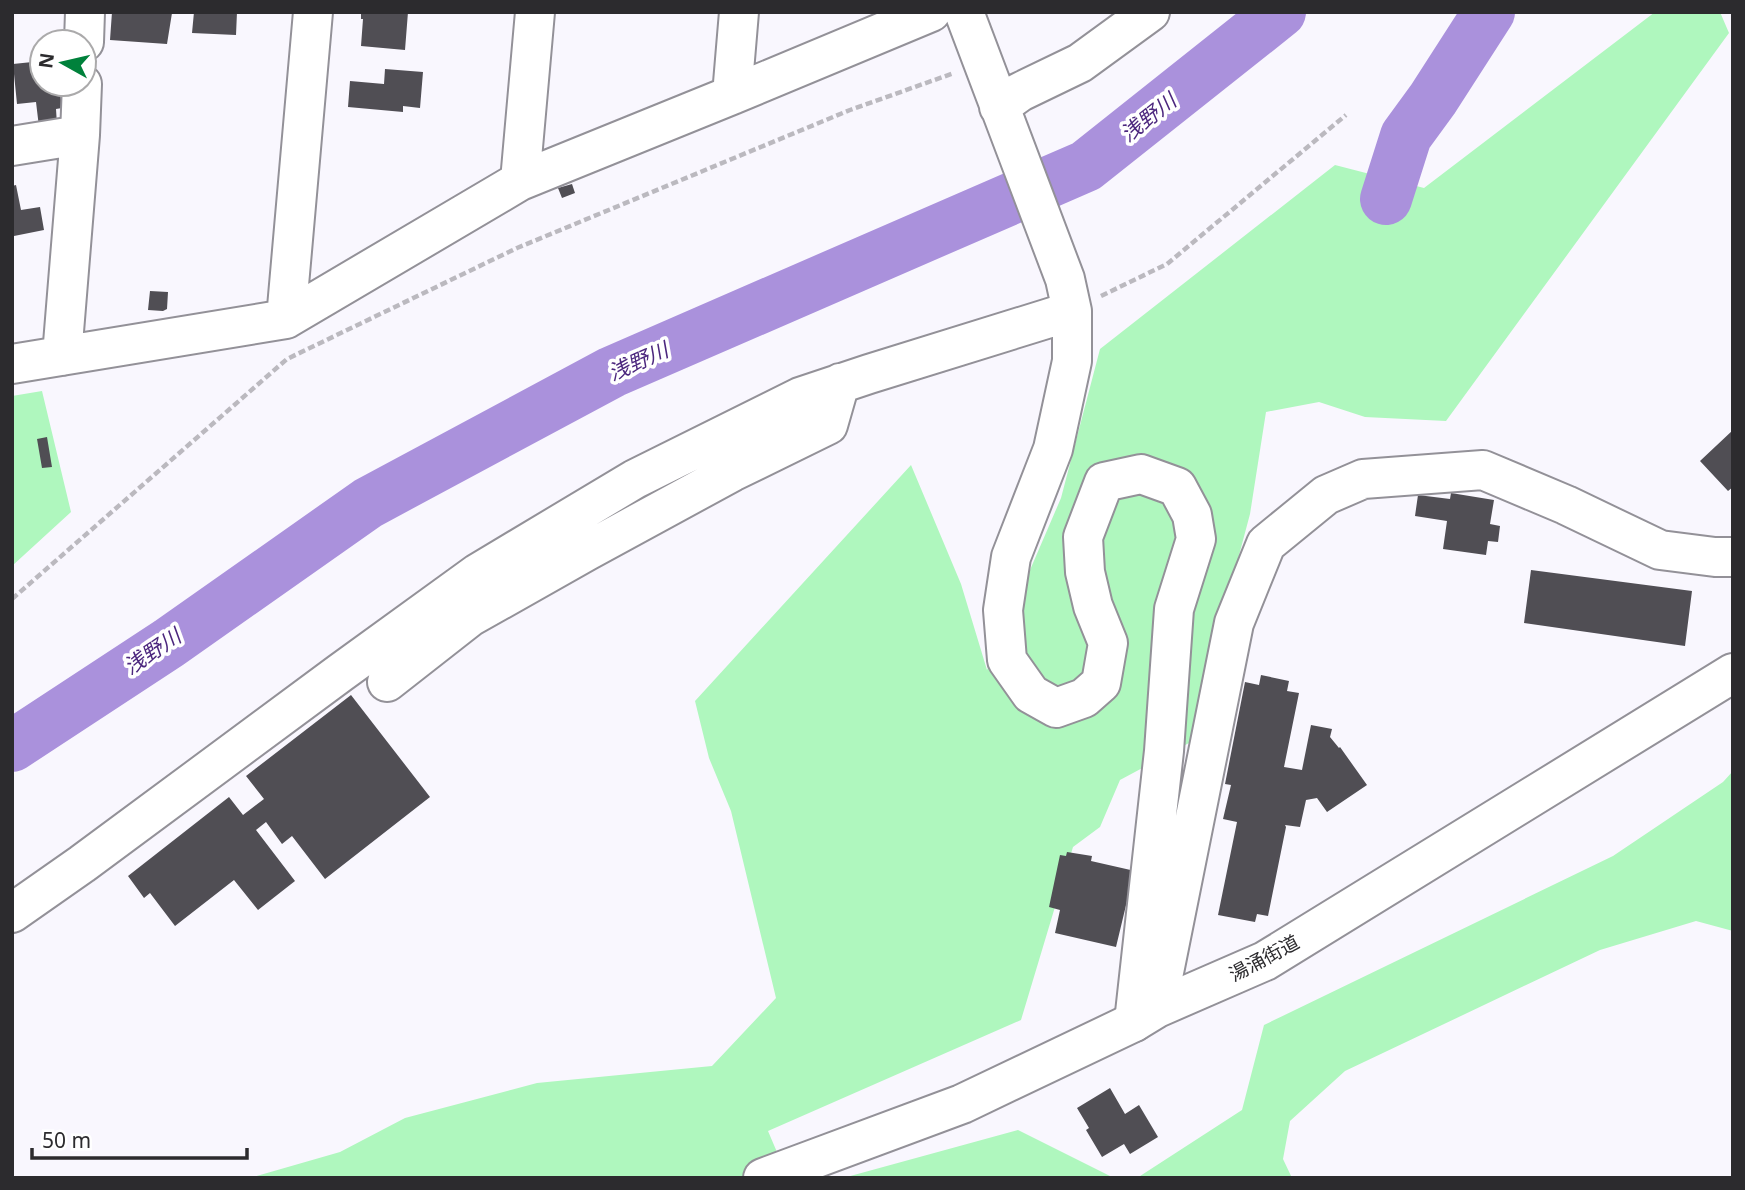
<svg xmlns="http://www.w3.org/2000/svg" width="1745" height="1190" viewBox="0 0 1745 1190" font-family="'Noto Sans','Noto Sans JP',sans-serif">
<style>
.green{fill:#aff7be}
.lines{fill:none;stroke-linecap:round;stroke-linejoin:round}
.river{stroke:#aa91dc;stroke-width:52}
.building{fill:#504e54}
.minor-casing{stroke:#939198;stroke-width:42}
.major-casing{stroke:#939198;stroke-width:42}
.path{stroke:#bbb9bf;stroke-width:4.5;stroke-dasharray:7 3.5;stroke-linecap:butt}
.minor{stroke:#fff;stroke-width:38}
.major{stroke:#fff;stroke-width:38}
.labels{text-anchor:middle;dominant-baseline:central;stroke-width:7;stroke-linejoin:round;paint-order:stroke}
.street-label{font-size:19px;fill:#2c2b2e;stroke:#fff}
.water-label{font-size:21px;font-style:italic;fill:#4c277e;stroke:#fff}
</style>
<rect width="100%" height="100%" fill="#f9f7fe"/>
<path class="green" d="M1655,12H1720L1729,33L1446,421L1365,417L1319,402L1266,412L1250,514L1189,743L1120,780L1100,827L1073,847L1021,1020L768,1131L788,1178H250L340,1152L405,1118L537,1083L712,1066L776,998L731,811L709,758L695,701L911,465L961,584L987,670L1061,498L1100,349L1335,165L1424,188Z
M42,391L71,512L12,566V396Z
M1733,771V931L1696,921L1600,950L1345,1071L1290,1121L1283,1159L1292,1178H1137L1242,1110L1264,1025L1613,856L1723,782Z
M1018,1130L1114,1178H843Z"/>
<g class="lines">
<path class="river" d="M1386,199L1406,136L1433,99L1489,12
M12,746L169,643L368,503L612,372L1086,166L1280,12"/>
</g>
<path class="building" d="M112,12L172,13L167,44L110,40Z
M194,12H237L236,35L192,33Z
M361,12H408L405,50L361,46L363,19H361Z
M42,61V84H59L62,108L56,109L57,125L39,127L36,102L17,104L13,64Z
M385,69L423,72L420,108L403,106V112L348,107L350,81L384,84Z
M572,184L575,193L562,198L558,188Z
M16,185L21,210L40,207L44,230L14,236L12,233V186Z
M150,291L168,292L167,309L163,311L148,310Z
M1733,430V487L1728,491L1700,461Z
M47,437L52,467L42,468L37,439Z
M1451,493L1494,500L1490,524L1500,526L1498,542L1488,541L1486,555L1443,549L1447,521L1415,516L1418,495L1450,499Z
M1531,570L1692,591L1685,646L1524,623Z
M1261,675L1289,681L1287,691L1299,693L1284,767L1302,770L1311,725L1332,729L1330,737L1339,748L1340,747L1367,785L1327,812L1317,798L1306,800L1300,827L1285,825L1286,827L1268,916L1257,914L1255,922L1218,915L1237,822L1223,819L1231,785L1225,784L1245,682L1259,685Z
M351,695L430,797L325,879L292,836L282,844L266,822L256,830L295,881L258,910L234,880L175,926L150,893L144,898L128,876L229,797L243,815L264,799L246,776Z
M1067,852L1092,856L1091,861L1135,871L1132,897H1128L1116,947L1055,933L1060,910L1049,907L1060,855L1066,856Z
M1110,1088L1125,1114L1139,1105L1158,1137L1130,1154L1124,1144L1102,1157L1086,1130L1089,1128L1077,1108Z"/>
<g class="lines">
<g class="minor-casing">
<path id="minor" d="M964,12L1065,279L1072,311V361L1053,449L1011,557L1003,610L1007,660L1031,694L1056,708L1084,698L1101,683L1108,643L1093,606L1085,572L1083,537L1104,482L1141,474L1177,487L1192,515L1196,539L1174,609L1164,751L1134,1022
M84,42L85,12
M732,95L739,12
M999,107L1020,92L1080,63L1150,12
M12,146L80,135
M520,181L535,12
M286,319L520,181L732,95L931,12
M62,356L80,135L82,84
M12,364L286,319L313,12
M387,682L470,617L587,551L732,472L828,425L840,383
M12,913L82,864L340,673L478,573L635,479L800,397L869,374L1072,311
M1160,992L1234,623L1266,544L1326,495L1363,479L1483,470L1566,505L1660,550L1715,557H1733"/>
</g>
<g class="major-casing">
<path id="major" d="M763,1178L962,1104L1134,1022L1157,1008L1265,961L1733,673"/>
</g>
<path class="path" d="M1101,296L1167,264L1346,115
M12,599L287,359L517,248L850,110L954,73"/>
<use href="#minor" class="minor"/>
<use href="#major" class="major"/>
</g>
<g class="labels">
<g class="street-label">
<text transform="translate(1264 958) rotate(-28)">湯涌街道</text>
</g>
<g class="water-label">
<text transform="translate(1148 117) rotate(-38)">浅野川</text>
<text transform="translate(638 361) rotate(-24)">浅野川</text>
<text transform="translate(152 651) rotate(-34)">浅野川</text>
</g>
</g>
<rect width="1745" height="1190" fill="none" stroke="#2c2b2e" stroke-width="28"/>
<g transform="translate(63 63) rotate(278)"><circle r="33" fill="#ffffff" stroke="#abaaab" stroke-width="2"/>
<path d="M0-5L12 26L0 18L-12 26Z" fill="#00813b"/>
<text y="-10" font-size="19" font-weight="bold" text-anchor="middle" fill="#2c2b2e">N</text>
</g>
<path d="M32 1148v10h215v-10" fill="none" stroke="#2c2b2e" stroke-width="3.5"/>
<text x="42" y="1148" font-size="21" fill="#2c2b2e" stroke="#ffffff" stroke-width="5" paint-order="stroke">50 m</text>
</svg>
